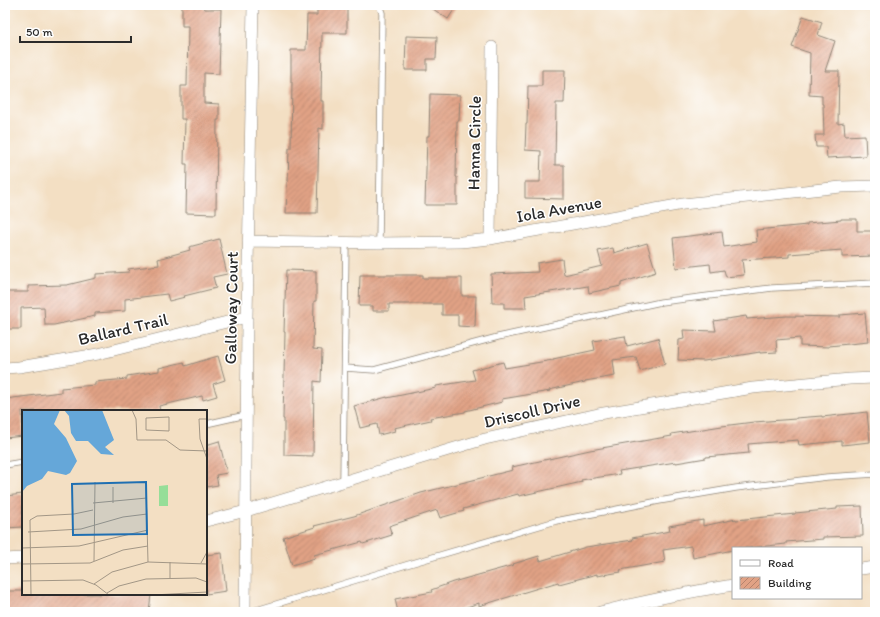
<svg xmlns="http://www.w3.org/2000/svg" width="880" height="617" viewBox="0 0 880 617" font-family="Itim,sans-serif">
<style>
.building{fill:url(#building-hatch)}
.lines{fill:none;stroke-linecap:round;stroke-linejoin:round}
.service-casing{stroke:#8f8577;stroke-width:7}
.minor-casing{stroke:#8f8577;stroke-width:12}
.service{stroke:#fff;stroke-width:5.5}
.minor{stroke:#fff;stroke-width:11}
.labels{text-anchor:middle;dominant-baseline:central;stroke-width:3;stroke-linejoin:round;paint-order:stroke}
.street-label{font-size:17px;fill:#2b2b2b;stroke:#fff}
.inset-road{fill:none;stroke:#a39786;stroke-width:1}
.view{fill:#1f6fb2;fill-opacity:0.15;stroke:#1f6fb2;stroke-width:2}
.inset-edge{fill:none;stroke:#2b2b2b;stroke-width:2}
</style>
<defs>
<pattern id="building-hatch" width="6" height="6" patternUnits="userSpaceOnUse"><rect width="6" height="6" fill="#e1a285"/><path d="M-1 1l2-2M0 6l6-6M5 7l2-2" fill="none" stroke="#b7846d"/></pattern>
</defs>
<rect width="100%" height="100%" fill="#fff"/>
<filter id="ink" filterUnits="userSpaceOnUse"><feTurbulence type="fractalNoise" baseFrequency=".025" numOctaves="2"/><feDisplacementMap in="SourceGraphic" scale="8" xChannelSelector="R" yChannelSelector="G"/><feConvolveMatrix kernelMatrix="1 2 1 2 8 2 1 2 1" color-interpolation-filters="sRGB"/></filter>
<filter id="wash" filterUnits="userSpaceOnUse"><feTurbulence type="fractalNoise" baseFrequency=".012" numOctaves="4" result="noise"/><feDisplacementMap in="SourceGraphic" scale="16" xChannelSelector="R" yChannelSelector="G"/><feGaussianBlur stdDeviation="0.9" result="paint"/><feColorMatrix in="noise" values="0 0 0 0 0 0 0 0 0 0 0 0 0 0 0 0 0 1.4 0 .05"/><feComposite in="paint" operator="in"/></filter>
<g filter="url(#wash)">
<rect width="100%" height="100%" fill="#f3dfc3"/>
<g id="blocks">
<path class="building" d="M182,5H204V9H221L219,74L204,73V103L219,104V120H217L216,214L186,213L187,164H184L185,119H181V86H187L188,26H182Z
M317,5H347V33H322L321,101H323V129L319,128L317,213H286L287,182H288L289,148H291L292,82H291V50H306L307,15H317Z
M427,5H457L448,19Z
M803,16L822,22L818,35L835,41L825,71H839L838,124L844,123L845,136L865,135L866,156L827,158L826,147H816L815,135H824L823,104H822V96L809,95L810,53L792,47Z
M406,36L437,37L436,59H427V70H405Z
M542,70H565L564,103H556L555,165H564V199L525,198V182H540L541,151L525,150L526,124H527L528,86H542Z
M430,94L460,95L459,121H457L456,177H457V205H425L427,136H429Z
M841,219H857V231H874L875,256L842,257V250L789,254V257L742,260L744,275L726,277L724,270L711,272L710,264L676,268L673,238L722,232L724,247L757,242L756,230L807,225V223L841,220Z
M219,239L227,274L213,277L216,288L184,296L185,297L169,301L167,294L125,299V311L95,313V316L54,325H45L44,307L21,308V329H5V292H28V286L67,285L96,278V274L129,272L128,269L159,265L158,259L190,250L189,247Z
M647,243L656,272L621,283V286L589,293L588,286L525,296L526,308H504V303H492L491,274L538,272L537,263L562,259L564,275L602,266L598,251L613,248L614,253Z
M286,270L316,271V301H314L313,349L322,350L321,382L314,381L313,456L284,455V419H283L285,332H284Z
M360,275H423V278H462V296H476L475,327L458,326V315H442V304H389V311H373V306H359Z
M865,313L868,342L829,346V347L800,346V338L776,340L777,352L760,353V352L704,361L678,360L679,340L684,339L683,330L716,331L714,321L746,316L747,319L787,316L840,317V315Z
M625,336L627,346L658,338L665,364L640,371L636,357L613,360L615,376L585,381V382L549,390L550,391L502,399V402L465,411V412L430,418L431,420L394,428L395,431L379,435L377,424L360,428L354,406L387,397V398L436,388V386L475,380L472,370L503,362L505,368L553,360V359L595,350L593,341Z
M218,356L225,380L213,384L217,396L203,400L202,396L159,406L160,411H22L23,436L5,438V399L61,392V388L95,385V382L127,379V376L159,371V368L184,362L185,366Z
M867,412L870,442L842,445V441L799,445L798,440L748,444L749,453L706,457V458L676,463V462L619,471L620,474L581,480L582,482L519,496L518,494L463,509L464,511L440,518L437,510L389,526L392,535L363,544L362,542L314,555L315,558L292,565L283,537L315,527L314,526L354,516L421,493L513,470L512,467L590,450L672,436L671,434L722,426L754,422L796,419V418L822,416V417Z
M219,441L227,473L216,475L218,485L206,487V445Z
M23,494V527L5,528V496Z
M862,506L863,536L823,537V539L786,542V544L748,548H733V550L693,558L691,546L663,550L665,562L620,570L621,572L597,576V574L559,584L558,582L479,606V603L452,612H398L395,599L432,592L431,590L453,582L514,565L513,564L539,556L540,561L586,547L633,540L632,538L670,531L669,526L703,520V526L736,519V520L795,514V513L837,509V507Z
M222,553L226,591L206,594V555Z
M5,591H23V594H151L149,612L126,610V612H5Z"/>
</g>
</g>
<g filter="url(#ink)">
<use href="#blocks" fill-opacity="0" stroke="#8f8577" stroke-width="1"/>
<g class="lines">
<g class="service-casing">
<path id="service" d="M379,243L382,13L379,5
M345,368L374,370L498,337L661,302L772,288L875,283
M206,424L246,415
M5,465L23,462
M343,481L346,242
M250,612L406,565L556,521L659,501L736,488L827,477L875,474"/>
</g>
<g class="minor-casing">
<path id="minor" d="M490,239L492,47
M248,241L379,243L461,242L490,239L683,204L841,187L875,186
M5,368L19,367L98,354L247,317
M206,521L246,511L485,439L598,414L753,388L850,379L875,378
M5,559L23,558
M861,569L875,567
M245,612L247,317L253,5
M600,612C644,601 688,592 733,585"/>
</g>
<use href="#service" class="service"/>
<use href="#minor" class="minor"/>
</g>
</g>
<g class="labels">
<g class="street-label">
<text transform="translate(474 143) rotate(-89)">Hanna Circle</text>
<text transform="translate(559 209) rotate(-10)">Iola Avenue</text>
<text transform="translate(231 308) rotate(-89)">Galloway Court</text>
<text transform="translate(123 329) rotate(-13)">Ballard Trail</text>
<text transform="translate(532 411) rotate(-13)">Driscoll Drive</text>
</g>
</g>
<g transform="translate(22 410)">
<rect width="185" height="185" fill="#f3dfc3"/>
<path d="M146,75V96H137V76Z" fill="#96de98"/>
<path d="M0,0H38L32,14L44,28L55,51L48,63L44,65L26,61L20,69L5,76L0,82ZM42,0H80L92,30L83,37L92,45L79,44L66,31H54L49,23L47,6Z" fill="#65a7d9"/>
<path class="inset-road" d="M110,0L114,9L115,30H144L158,40L185,41M147,7V21L124,20V8ZM185,9H177L178,29L185,49M91,77V93M124,77L126,152M71,93L125,88M6,122L59,119L101,107L125,104M0,138L57,136L126,120M72,151L73,72M148,152V168M179,153L185,142M0,154L68,153L101,140L126,136M0,171L61,170L74,175L87,185M72,174L90,162L126,152L185,154M85,183L97,176L124,169L174,168L185,172M9,185L8,110L15,106L52,104L71,100M131,185L185,182"/>
<path class="view" d="M124,72L125,124L51,125L50,74Z"/>
<rect width="185" height="185" class="inset-edge"/>
</g>
<rect width="880" height="617" fill="none" stroke="#fff" stroke-width="20"/>
<rect x="732" y="547" width="130" height="52" fill="#ffffff" stroke="#aaaaaa"/>
<rect x="740" y="560" width="20" height="6" fill="#ffffff" stroke="#aaaaaa"/>
<text x="768" y="567" font-size="12" fill="#2b2b2b">Road</text>
<rect x="740" y="577" width="20" height="12" fill="url(#building-hatch)" stroke="#aaaaaa"/>
<text x="768" y="587" font-size="12" fill="#2b2b2b">Building</text>
<path d="M20 36v6h111v-6" fill="none" stroke="#2b2b2b" stroke-width="2"/>
<text x="26" y="36" font-size="12" fill="#2b2b2b" stroke="#ffffff" stroke-width="3" paint-order="stroke">50 m</text>
</svg>
